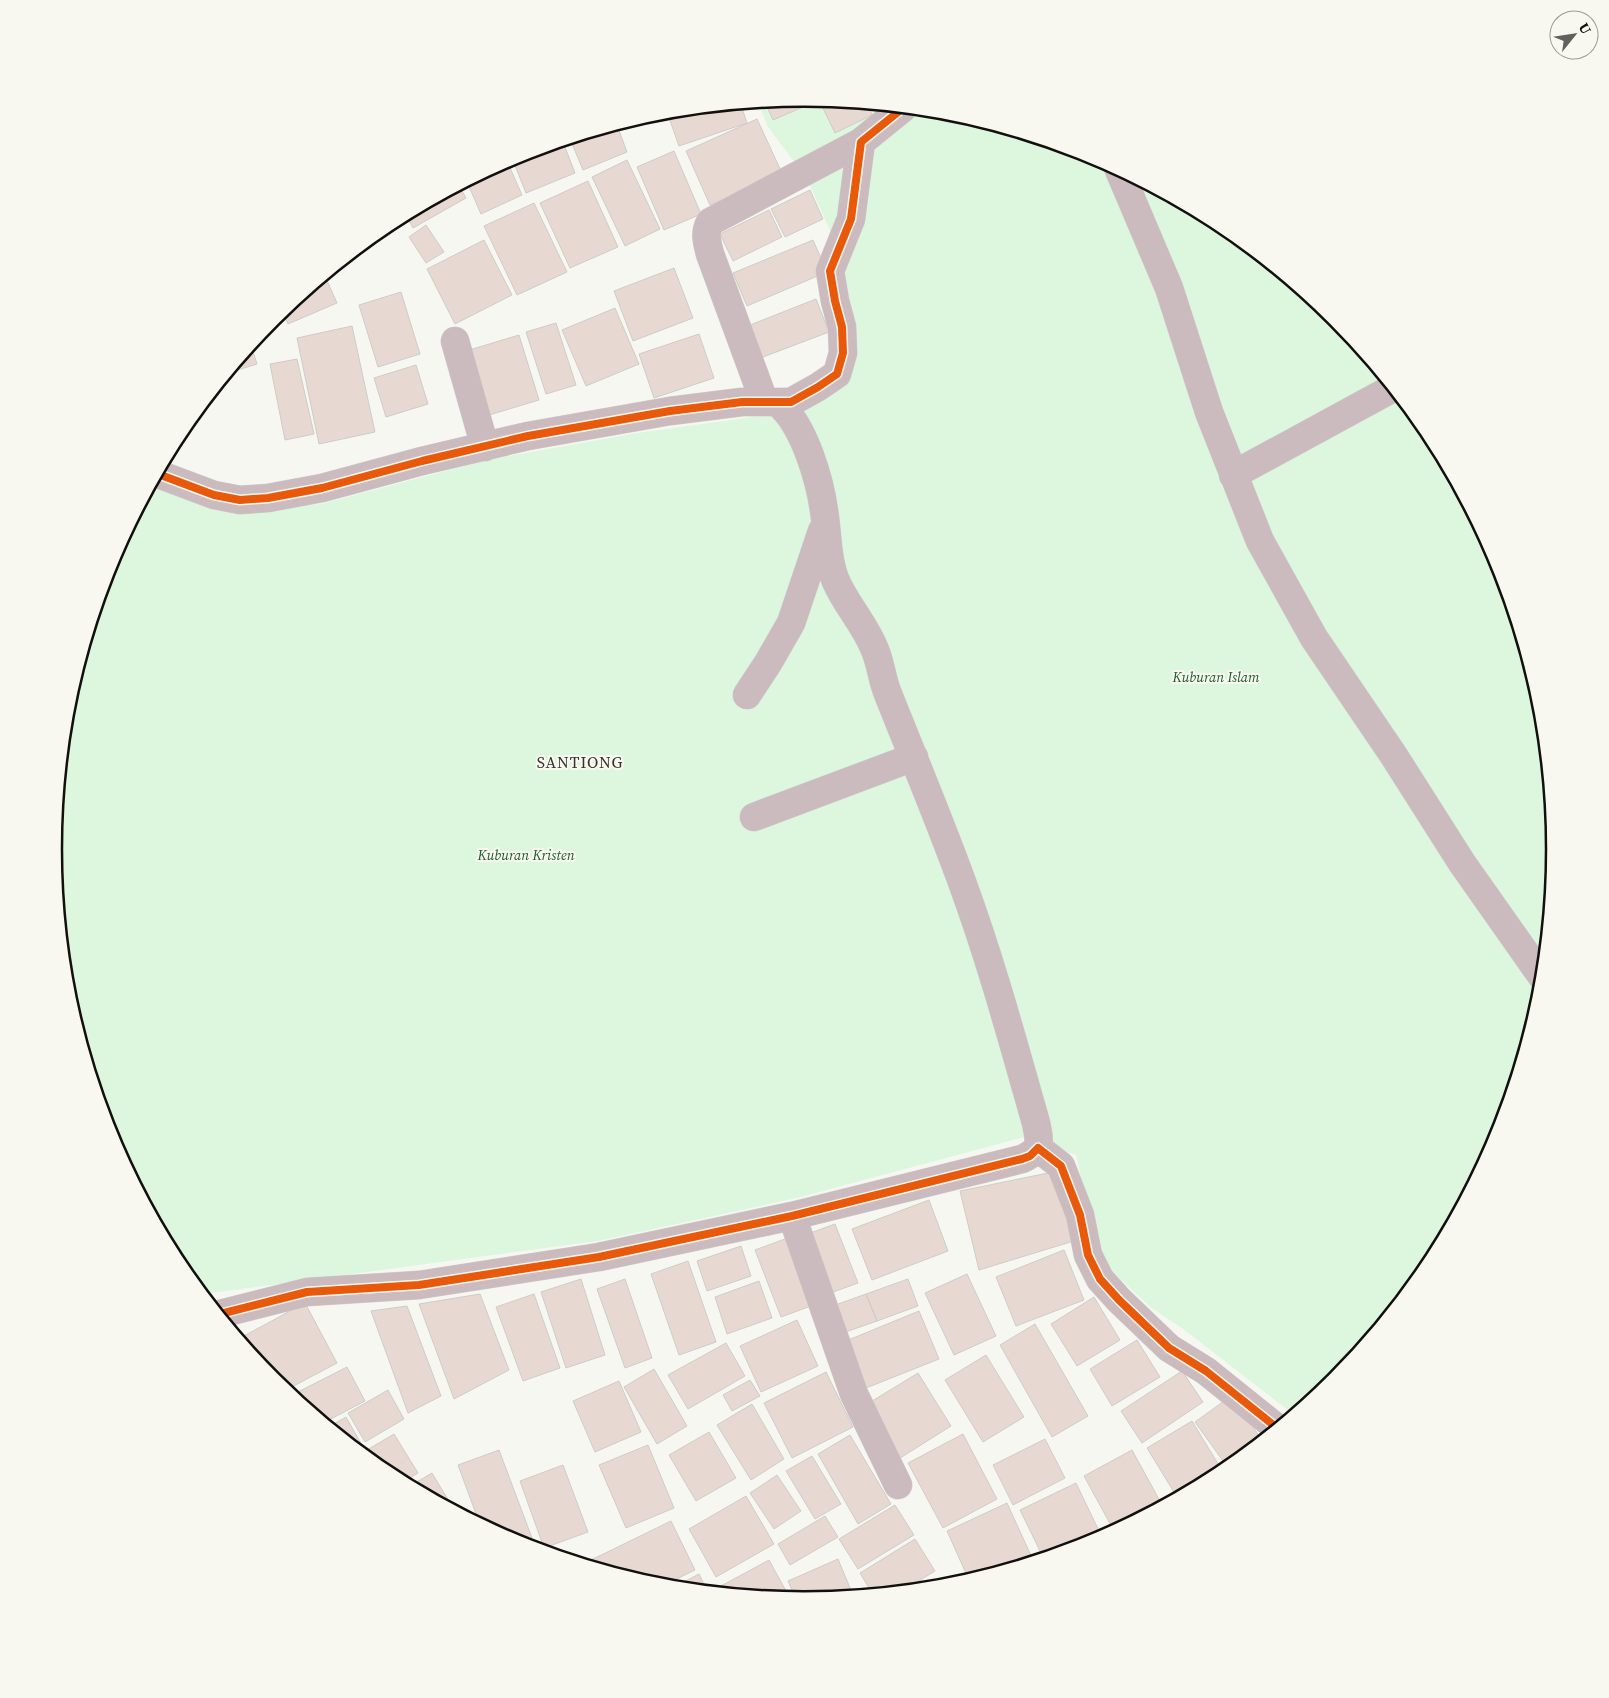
<svg xmlns="http://www.w3.org/2000/svg" width="1609" height="1698" viewBox="0 0 1609 1698" font-family="'Source Serif 4',serif">
<style>
.green{fill:#ddf7de}
.building{fill:#e7d9d2;stroke:#cdccc9}
.lines{fill:none;stroke-linecap:round;stroke-linejoin:round}
.minor-casing{stroke:#d1d1ce;stroke-width:29}
.minor{stroke:#cbbabe;stroke-width:28}
.cycleway-casing{stroke:#f9f8f0;stroke-width:11}
.cycleway{stroke:#e8590c;stroke-width:8}
.labels{text-anchor:middle;dominant-baseline:central;stroke-width:4;stroke-linejoin:round;paint-order:stroke}
.park-label{font-size:14px;font-style:italic;fill:#1b5b2d;stroke:#f9f8f0}
.quarter-label{font-size:16px;letter-spacing:1px;fill:#34322c;stroke:#f9f8f0}
.rim{fill:none;stroke:#11100e;stroke-width:2.5}
</style>
<rect width="100%" height="100%" fill="#f7f7f2"/>
<path class="green" d="M805,98L951,113L1092,156L1222,225L1336,318L1429,432L1498,562L1541,703L1555,849L1541,996L1498,1137L1429,1266L1335,1380L1293,1414L1183,1329L1150,1307L1099,1259L1076,1155L1050,1146L842,567L798,410L839,382L832,235L807,179L768,127L758,103Z
M780,413L863,634L976,953L1025,1137L797,1198L598,1241L203,1294L180,1266L111,1136L68,995L54,849L68,702L111,561L152,485L217,511L321,504L486,460L637,433Z"/>
<path class="building" d="M805,98L819,100L773,120L765,102Z
M825,100L867,104L872,115L835,133L820,102Z
M741,105L747,123L679,146L667,112Z
M757,119L782,173L710,205L686,151Z
M617,125L627,152L583,170L570,139Z
M563,142L575,173L526,193L512,158Z
M674,151L701,214L664,230L637,167Z
M627,160L660,229L625,246L592,177Z
M507,161L522,195L481,214L467,182Z
M588,181L618,247L570,268L540,203Z
M459,186L466,198L413,228L406,215Z
M810,190L823,219L785,237L771,209Z
M534,203L567,272L517,295L484,226Z
M769,210L782,237L733,261L720,234Z
M426,225L444,252L426,263L409,237Z
M484,240L512,295L455,324L427,269Z
M813,240L827,272L747,306L733,273Z
M364,244L367,248L341,263Z
M674,268L693,318L633,341L614,291Z
M325,276L337,303L288,324L282,311Z
M401,292L420,354L378,367L359,305Z
M816,299L829,332L763,357L750,325Z
M615,308L639,364L586,386L562,330Z
M556,323L576,385L546,394L526,332Z
M352,326L375,432L319,444L297,338Z
M699,334L714,378L654,398L639,354Z
M519,335L539,400L486,416L466,351Z
M251,345L257,364L228,373Z
M297,359L314,434L285,440L270,364Z
M416,365L428,404L386,417L374,378Z
M1053,1172L1077,1240L979,1270L960,1191Z
M929,1200L948,1251L872,1280L852,1229Z
M835,1224L858,1283L825,1295L802,1236Z
M793,1236L819,1303L781,1317L755,1250Z
M741,1246L751,1276L707,1291L697,1261Z
M1064,1250L1084,1300L1016,1326L996,1277Z
M688,1261L716,1342L679,1355L651,1274Z
M967,1274L996,1336L954,1355L925,1293Z
M581,1279L605,1355L566,1368L541,1292Z
M625,1279L652,1358L625,1368L597,1289Z
M908,1279L918,1306L877,1321L866,1294Z
M759,1281L772,1318L727,1334L715,1297Z
M480,1294L509,1370L454,1399L419,1304Z
M534,1294L560,1368L523,1381L496,1307Z
M866,1294L877,1321L837,1335L827,1308Z
M1094,1297L1120,1340L1077,1366L1051,1324Z
M305,1303L337,1363L286,1390L273,1380L240,1338Z
M407,1306L441,1396L408,1413L371,1311Z
M919,1311L939,1359L861,1390L841,1343Z
M797,1320L818,1366L761,1392L740,1346Z
M1035,1324L1088,1416L1052,1437L1000,1345Z
M1137,1340L1160,1377L1112,1406L1090,1369Z
M726,1343L745,1376L688,1409L668,1375Z
M986,1355L1024,1417L983,1442L945,1380Z
M347,1367L365,1401L325,1422L292,1395Z
M654,1369L687,1426L657,1444L624,1387Z
M1182,1371L1203,1402L1142,1443L1121,1411Z
M826,1372L853,1427L792,1458L764,1403Z
M918,1373L951,1426L897,1460L864,1406Z
M750,1380L760,1396L732,1411L723,1395Z
M619,1381L641,1432L595,1452L573,1401Z
M388,1390L404,1419L365,1442L348,1413Z
M1231,1396L1262,1440L1228,1468L1195,1422Z
M752,1404L784,1459L751,1480L717,1425Z
M346,1417L363,1447L358,1449L330,1426Z
M1192,1421L1223,1472L1177,1497L1147,1448Z
M709,1432L736,1478L696,1501L669,1455Z
M394,1434L418,1473L403,1482L387,1473L362,1453Z
M963,1434L997,1499L943,1528L908,1463Z
M850,1435L891,1504L858,1524L818,1454Z
M1045,1439L1065,1478L1013,1505L993,1465Z
M648,1445L674,1508L626,1528L599,1465Z
M499,1450L532,1538L518,1543L479,1522L458,1465Z
M1132,1450L1161,1503L1113,1529L1084,1476Z
M812,1456L841,1504L815,1519L786,1471Z
M563,1465L588,1532L544,1548L520,1481Z
M432,1473L453,1508L410,1486Z
M777,1475L801,1511L774,1529L750,1493Z
M1076,1483L1100,1533L1060,1552L1043,1557L1020,1510Z
M746,1496L774,1544L716,1577L689,1529Z
M1007,1503L1033,1560L969,1580L947,1531Z
M895,1505L914,1535L858,1569L839,1539Z
M825,1516L838,1537L790,1565L778,1544Z
M671,1521L695,1570L662,1586L593,1566L591,1560Z
M915,1539L935,1571L904,1590L872,1593L860,1573Z
M838,1559L853,1595L804,1600L796,1599L788,1581Z
M769,1560L786,1591L774,1597L724,1592L721,1586Z
M699,1574L707,1590L674,1587Z
M933,1579L937,1587L918,1589Z"/>
<g class="lines">
<g class="minor-casing">
<path id="minor" d="M1119,170L1169,288L1209,412L1260,541L1314,638L1394,756L1462,863L1543,978
M455,341L485,447
M764,401L710,254C707,242 704,234 710,222L861,142
M158,474L214,495L240,500L268,498L322,488L422,461L528,436L670,411L742,402H791L818,387L837,374L843,353L842,327L835,301L830,271L851,219L861,142L903,108
M1233,475L1393,388
M747,695L768,663L791,623L822,531
M754,817L914,757
M1038,1148L1061,1166L1080,1215L1088,1255L1100,1279L1119,1300L1169,1348L1206,1371L1277,1428
M792,1216L854,1394L898,1485
M220,1314L307,1292L419,1285L599,1257L792,1216L1022,1159C1042,1150 1040,1142 1036,1123C1013,1042 991,961 962,882C939,819 913,757 888,694C882,680 881,664 875,650C865,624 845,604 835,579C827,559 828,539 825,518C821,483 805,425 777,402"/>
</g>
<use href="#minor" class="minor"/>
<g class="cycleway-casing">
<path id="cycleway" d="M158,474L214,495L240,500L268,498L322,488L422,461L528,436L670,411L742,402H791L818,387L837,374L843,353L842,327L835,301L830,271L851,219L861,142L903,108
M220,1314L307,1292L419,1285L599,1257L792,1216L1022,1159L1030,1156L1038,1148L1061,1166L1080,1215L1088,1255L1100,1279L1119,1300L1169,1348L1206,1371L1277,1428"/>
</g>
<use href="#cycleway" class="cycleway"/>
</g>
<g class="labels">
<g class="park-label">
<text x="1216" y="677">Kuburan Islam</text>
<text x="526" y="855">Kuburan Kristen</text>
</g>
<g class="quarter-label">
<text x="580" y="762">SANTIONG</text>
</g>
</g>
<path d="M0 0H1609V1698H0ZM62 849a742 742 0 1 1 1484 0a742 742 0 1 1-1484 0Z" fill="#f9f8f0" fill-rule="evenodd"/>
<path class="rim" d="M62 849a742 742 0 1 1 1484 0a742 742 0 1 1-1484 0Z"/>
<g transform="translate(1574 35) rotate(60)"><circle r="24" fill="#f9f8f0" stroke="#9c9b96"/>
<path d="M0-4L9 19L0 12L-9 19Z" fill="#62615e"/>
<text y="-8" font-size="14" font-weight="bold" text-anchor="middle" fill="#11100e">U</text>
</g>
</svg>
